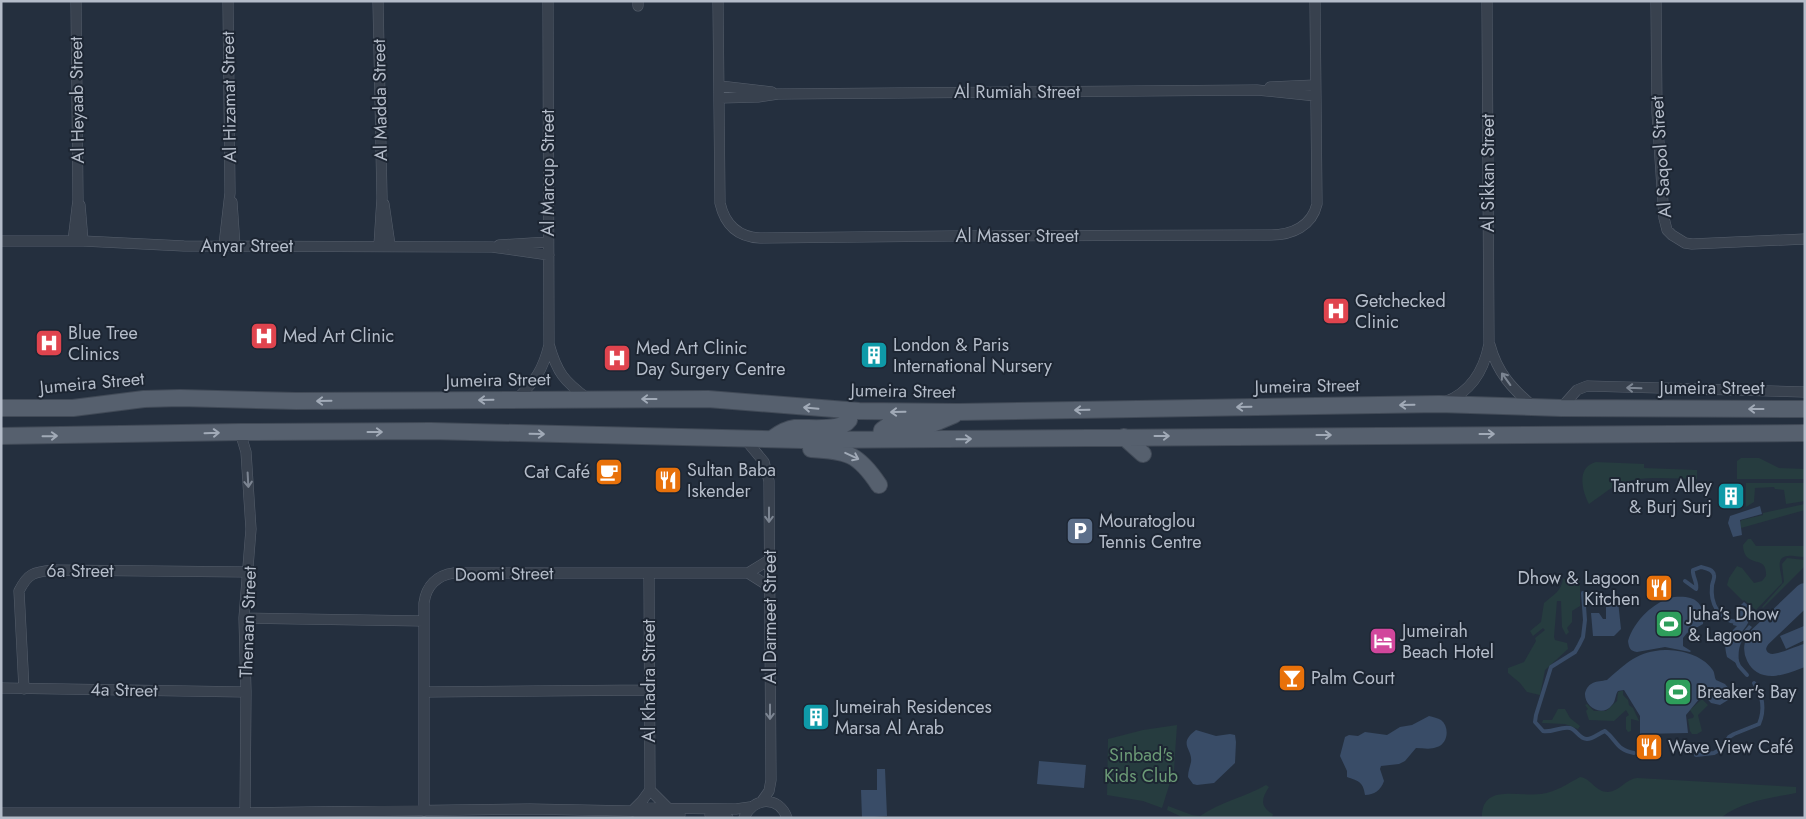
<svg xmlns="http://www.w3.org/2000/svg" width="1806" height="819" viewBox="0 0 1806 819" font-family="Jost,sans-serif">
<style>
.green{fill:#263c3f}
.water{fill:#394c67}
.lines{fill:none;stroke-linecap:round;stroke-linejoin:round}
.stream{stroke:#394c67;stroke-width:4}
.river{stroke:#394c67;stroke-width:22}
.minor-casing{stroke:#565f6c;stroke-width:11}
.primary-casing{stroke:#414a57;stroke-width:18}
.minor{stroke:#38414e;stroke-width:10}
.primary{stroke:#56606e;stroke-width:16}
.oneway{stroke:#7c8592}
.oneway2{stroke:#a1aab7}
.labels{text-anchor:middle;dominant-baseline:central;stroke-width:4;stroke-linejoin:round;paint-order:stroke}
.street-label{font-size:18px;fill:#b4bcc9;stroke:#1d2633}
.poi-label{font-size:18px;fill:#b4bcc9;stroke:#1d2633;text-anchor:start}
.park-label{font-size:18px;fill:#6b9a76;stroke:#1d2633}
</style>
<rect width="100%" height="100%" fill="#242f3e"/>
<path class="green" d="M1741,458H1759L1779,468L1805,469V479H1737V461Z
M1596,462L1644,464V468L1697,470V479C1671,479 1639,474 1615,486C1606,491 1598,498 1589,504C1582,491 1576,467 1596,462Z
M1746,483H1805V501L1786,504L1784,490L1775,489L1774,487L1755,488L1754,502L1746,507Z
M1805,504V510L1741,528L1740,522L1742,520L1763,515V513Z
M1748,539H1751L1756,546H1805L1804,557C1799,557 1793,555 1788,556C1773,557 1783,575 1782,583L1756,610L1744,600L1743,601L1727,585L1729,578L1737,566L1742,568L1754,583L1762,581L1766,576C1767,558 1755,565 1747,557C1744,554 1743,548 1743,545Z
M1787,558L1805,560V566L1763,608L1762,607L1784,582L1782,564Z
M1563,578L1568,582L1580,581V606L1572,611V622L1567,628L1569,632L1566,635L1562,627L1561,601H1557L1554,637L1555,640L1567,643L1568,649L1545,670L1540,695L1527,692L1520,683L1508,673V668L1524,662L1536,641L1535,638L1545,630L1543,628L1533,636L1530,631L1541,622L1544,603C1553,595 1562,591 1563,578Z
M1621,691H1623V695L1628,700L1629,705L1633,708L1639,721L1631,719V731L1628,732L1626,729V717L1629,715L1626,710L1614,721L1589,720L1586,711L1588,709L1585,705L1587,704L1594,711H1606L1617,701L1618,692Z
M1702,699L1708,705L1698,715L1702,731L1697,734H1692L1690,731L1688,719L1693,718L1694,716L1690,710Z
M1558,709H1565L1570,718L1580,726L1578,729L1565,724L1542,723L1543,720H1552Z
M1177,725L1174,770L1162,808L1143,801L1107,795L1108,739L1143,730Z
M1580,777C1591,778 1595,792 1608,792C1620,791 1626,779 1637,778L1796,787V793C1771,798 1741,801 1721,818H1482C1481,783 1518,797 1541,794C1556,792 1567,784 1580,777Z
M1266,785L1269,787C1261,799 1260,807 1273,814L1272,818H1184L1167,810L1168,806L1192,815L1200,816C1220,802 1245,797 1266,785Z"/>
<path class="water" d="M1760,506L1762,514L1740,520L1742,535L1733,537L1728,523L1730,516Z
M1674,597C1695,595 1705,602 1703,624L1687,633L1683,638V646L1691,651L1690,652L1665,647L1637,652C1630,651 1629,648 1628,641C1634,621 1654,601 1674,597Z
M1606,601H1618L1621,629L1614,636H1593L1591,613H1599L1603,619H1606Z
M1744,602L1758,614L1752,617L1749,616C1750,625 1742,631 1736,638V640L1749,625L1752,627C1742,638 1737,647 1739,662L1736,663L1727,657C1723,641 1726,637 1737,626L1733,625L1734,619H1739L1736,610Z
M1804,626L1805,640L1786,649L1780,636Z
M1665,650C1681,650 1702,655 1712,669C1715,672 1714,676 1716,680L1725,684L1730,690L1728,700L1720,705L1711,703L1704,695L1700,698L1686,715L1688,733L1640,734V716L1624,690L1618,691C1615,695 1616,701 1612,705C1602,718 1584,707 1585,693C1589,681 1596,682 1607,680C1627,663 1637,651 1665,650Z
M1429,716C1433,717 1438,718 1441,720C1450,727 1448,744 1437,747C1430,750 1423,748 1416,748L1405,761L1399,764L1381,766L1380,769L1384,781C1381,790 1374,795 1365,795C1363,781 1358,781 1347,777V771L1340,756L1345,737L1349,735L1358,736L1365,732L1387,735L1400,727L1412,725Z
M1196,730L1216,736L1230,734L1235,735L1236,742L1235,763L1214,783L1197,785L1193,784L1188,777C1188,771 1190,767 1191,762C1193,749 1177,744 1196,730Z
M1039,761L1086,765L1084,788L1037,784Z
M877,769H885L887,816L862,818L861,790H877Z"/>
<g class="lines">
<path class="stream" d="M1685,581L1696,589C1698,583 1692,576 1693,570L1701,567C1705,568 1713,569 1714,575C1715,578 1712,583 1712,586C1710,603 1719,620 1736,622
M1583,593L1585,620L1583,637L1579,645L1575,652L1551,667L1536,715L1535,722L1543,731C1552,733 1561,726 1570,728C1577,730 1579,739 1587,739C1593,739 1599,733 1605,731C1617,740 1616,750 1634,753
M1736,659L1739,666L1747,675
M1696,755L1714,753L1721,749L1729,737L1734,734L1759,724C1765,710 1763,695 1754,683"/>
<path class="river" d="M1805,594L1760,637C1756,643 1753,648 1757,656C1766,674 1791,660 1805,655"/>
<g class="minor-casing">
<path id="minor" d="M378,1L382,198L379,245
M548,1L549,344C557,373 564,381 588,399
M638,1V6
M718,1L720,203C725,225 738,237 760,238L952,236L1271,235C1292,235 1312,226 1317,204L1315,1
M1656,1L1657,113L1664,218L1667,230L1672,235L1685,243L1692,244L1805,239
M720,86L772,92
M1270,87L1315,85
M720,98L758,97L778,94L1257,90L1316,96
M232,202L235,246
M384,204L390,245
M80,205L83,241
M1,241H83L184,246L492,247L549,255
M73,241L78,200L76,1
M224,245L230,193L228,1
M499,245L548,242
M1490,345C1497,372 1512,389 1534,407
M517,399C535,381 543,370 549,345
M1445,402C1471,392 1484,370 1489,344L1487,1
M1561,408L1577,390L1587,386L1805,392
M240,432L246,452L251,529L244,618L246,692L245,813
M745,439L764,462L769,481L771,780L769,791L762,801
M748,573L770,587
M244,618L424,621
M1,688L246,692
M24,689L19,591C28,573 34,572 53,570L249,572
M424,692L649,690
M650,790L668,808
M633,810L642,801L650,790L649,573
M424,811V603C426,586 437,575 454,573H748L769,560
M632,811L645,815H680
M1,813H245L530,809L632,811L647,808L736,809L750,807
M710,815L728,818
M744,818C753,797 779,795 787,818"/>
</g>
<g class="primary-casing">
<path id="primary" d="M1,408H73L144,399L180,398L296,401L708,399L859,411L958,412L1439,404L1561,408L1805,409
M1,436L240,432L431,431L802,440L1805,433
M1124,437L1143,454
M773,438C780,433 787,429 795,428C809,427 841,432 849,420L850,411
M880,439L882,430L889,425L935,423L954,415
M811,449C847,451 858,453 879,485"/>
</g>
<use href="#minor" class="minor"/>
<use href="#primary" class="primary"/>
</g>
<defs><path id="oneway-shaft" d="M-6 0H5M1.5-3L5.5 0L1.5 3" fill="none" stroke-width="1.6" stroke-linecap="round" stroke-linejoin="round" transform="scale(1.25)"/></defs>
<g class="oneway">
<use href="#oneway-shaft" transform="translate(1506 379) rotate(-126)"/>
<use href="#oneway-shaft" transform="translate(1634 388) rotate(-178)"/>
<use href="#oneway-shaft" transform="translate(248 480) rotate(87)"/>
<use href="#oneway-shaft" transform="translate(769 515) rotate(90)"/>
<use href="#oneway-shaft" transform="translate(770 712) rotate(90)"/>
</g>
<g class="oneway2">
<use href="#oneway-shaft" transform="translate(649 399) rotate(-180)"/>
<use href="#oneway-shaft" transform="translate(486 400) rotate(179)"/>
<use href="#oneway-shaft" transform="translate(324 401) rotate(179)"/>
<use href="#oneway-shaft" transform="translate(1407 405) rotate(179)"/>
<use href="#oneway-shaft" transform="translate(1244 407) rotate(179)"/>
<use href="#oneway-shaft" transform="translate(811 408) rotate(-175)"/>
<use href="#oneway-shaft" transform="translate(1756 409) rotate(-180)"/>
<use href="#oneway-shaft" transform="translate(1082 410) rotate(179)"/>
<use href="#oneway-shaft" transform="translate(898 412) rotate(179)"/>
<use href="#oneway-shaft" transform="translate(375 432)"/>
<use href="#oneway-shaft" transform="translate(212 433) rotate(-2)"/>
<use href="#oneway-shaft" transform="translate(537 434) rotate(1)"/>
<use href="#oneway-shaft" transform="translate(1487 434)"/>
<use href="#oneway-shaft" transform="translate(1324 435)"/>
<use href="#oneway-shaft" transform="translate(50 436) rotate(-1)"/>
<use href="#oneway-shaft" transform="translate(1162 436)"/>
<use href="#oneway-shaft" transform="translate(964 439) rotate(-1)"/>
<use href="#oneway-shaft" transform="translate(852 456) rotate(25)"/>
</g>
<defs>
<g id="hospital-square" transform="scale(1.4375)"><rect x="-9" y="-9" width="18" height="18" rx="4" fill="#e0444e" stroke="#1d2633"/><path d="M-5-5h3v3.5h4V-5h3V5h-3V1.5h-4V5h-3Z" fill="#fff"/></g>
<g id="building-square" transform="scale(1.4375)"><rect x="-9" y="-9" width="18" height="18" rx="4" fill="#0f9aa8" stroke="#1d2633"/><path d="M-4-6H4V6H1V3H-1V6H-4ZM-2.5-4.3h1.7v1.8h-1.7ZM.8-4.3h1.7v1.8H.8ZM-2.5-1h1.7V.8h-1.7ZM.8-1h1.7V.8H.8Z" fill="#fff"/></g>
<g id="cafe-square" transform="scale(1.4375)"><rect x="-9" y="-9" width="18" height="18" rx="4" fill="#e8710a" stroke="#1d2633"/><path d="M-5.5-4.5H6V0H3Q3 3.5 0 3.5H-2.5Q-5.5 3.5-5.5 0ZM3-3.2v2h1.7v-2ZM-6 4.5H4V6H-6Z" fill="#fff"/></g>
<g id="restaurant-square" transform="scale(1.4375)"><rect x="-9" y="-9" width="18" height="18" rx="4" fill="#e8710a" stroke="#1d2633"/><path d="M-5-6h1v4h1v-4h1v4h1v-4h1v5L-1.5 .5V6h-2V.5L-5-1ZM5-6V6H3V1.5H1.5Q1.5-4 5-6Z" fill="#fff"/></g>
<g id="parking-square" transform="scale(1.4375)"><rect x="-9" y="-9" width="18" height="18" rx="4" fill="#5c6f8a" stroke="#1d2633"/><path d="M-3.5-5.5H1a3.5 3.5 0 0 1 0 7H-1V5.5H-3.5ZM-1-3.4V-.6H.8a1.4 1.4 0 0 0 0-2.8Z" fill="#fff"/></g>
<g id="stadium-square" transform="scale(1.4375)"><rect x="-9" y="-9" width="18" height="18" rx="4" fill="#2e9e5b" stroke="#1d2633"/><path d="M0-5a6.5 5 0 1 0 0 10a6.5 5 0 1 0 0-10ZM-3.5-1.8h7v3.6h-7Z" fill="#fff"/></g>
<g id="hotel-square" transform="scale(1.4375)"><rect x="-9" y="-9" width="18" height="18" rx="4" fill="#d1479c" stroke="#1d2633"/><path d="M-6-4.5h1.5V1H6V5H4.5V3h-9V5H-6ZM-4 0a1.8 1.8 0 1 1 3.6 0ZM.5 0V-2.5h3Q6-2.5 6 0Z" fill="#fff"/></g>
<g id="bar-square" transform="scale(1.4375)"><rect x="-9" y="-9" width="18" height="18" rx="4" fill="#e8710a" stroke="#1d2633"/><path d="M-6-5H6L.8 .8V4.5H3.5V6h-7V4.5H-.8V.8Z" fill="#fff"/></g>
</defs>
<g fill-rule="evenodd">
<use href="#hospital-square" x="1336" y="311"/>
<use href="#hospital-square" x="264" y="336"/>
<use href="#hospital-square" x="49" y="343"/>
<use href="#building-square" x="874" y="355"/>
<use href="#hospital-square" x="617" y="358"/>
<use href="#cafe-square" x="609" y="472"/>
<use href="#restaurant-square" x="668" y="480"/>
<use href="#building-square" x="1731" y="496"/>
<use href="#parking-square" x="1080" y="531"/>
<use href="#restaurant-square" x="1659" y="588"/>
<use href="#stadium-square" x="1669" y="624"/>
<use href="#hotel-square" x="1383" y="641"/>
<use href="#bar-square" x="1292" y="678"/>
<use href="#stadium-square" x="1678" y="692"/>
<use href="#building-square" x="816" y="717"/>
<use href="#restaurant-square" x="1649" y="747"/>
</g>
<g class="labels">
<g class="street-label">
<text x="1017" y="92">Al Rumiah Street</text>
<text transform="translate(229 97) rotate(-91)">Al Hizamat Street</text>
<text transform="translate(77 100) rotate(-91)">Al Heyaab Street</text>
<text transform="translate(380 100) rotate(-91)">Al Madda Street</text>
<text transform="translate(1661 157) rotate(-94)">Al Saqool Street</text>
<text transform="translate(548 173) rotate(-90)">Al Marcup Street</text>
<text transform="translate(1488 173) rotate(-90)">Al Sikkan Street</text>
<text x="1017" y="236">Al Masser Street</text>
<text x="247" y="246">Anyar Street</text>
<text transform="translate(498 380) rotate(-1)">Jumeira Street</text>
<text transform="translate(92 383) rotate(-5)">Jumeira Street</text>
<text transform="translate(1307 386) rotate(-1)">Jumeira Street</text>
<text x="1712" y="388">Jumeira Street</text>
<text transform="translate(903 391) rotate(1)">Jumeira Street</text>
<text x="80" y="571">6a Street</text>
<text transform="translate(504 574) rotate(-1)">Doomi Street</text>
<text transform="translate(770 617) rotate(-90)">Al Darmeet Street</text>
<text transform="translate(248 622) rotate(-88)">Thenaan Street</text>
<text transform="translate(649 681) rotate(-90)">Al Khadra Street</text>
<text transform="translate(124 690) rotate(1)">4a Street</text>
</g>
<g class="poi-label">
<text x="1355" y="301">Getchecked<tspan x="1355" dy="21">Clinic</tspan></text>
<text x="68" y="333">Blue Tree<tspan x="68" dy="21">Clinics</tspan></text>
<text x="283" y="336">Med Art Clinic</text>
<text x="893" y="345">London &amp; Paris<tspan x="893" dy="21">International Nursery</tspan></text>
<text x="636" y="348">Med Art Clinic<tspan x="636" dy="21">Day Surgery Centre</tspan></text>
<text x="687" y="470">Sultan Baba<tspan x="687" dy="21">Iskender</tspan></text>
<text x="590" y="472" text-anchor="end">Cat Café</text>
<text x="1712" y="486" text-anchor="end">Tantrum Alley<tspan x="1712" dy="21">&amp; Burj Surj</tspan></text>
<text x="1099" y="521">Mouratoglou<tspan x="1099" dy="21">Tennis Centre</tspan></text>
<text x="1640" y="578" text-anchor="end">Dhow &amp; Lagoon<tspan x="1640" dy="21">Kitchen</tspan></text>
<text x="1688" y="614">Juha’s Dhow<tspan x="1688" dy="21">&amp; Lagoon</tspan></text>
<text x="1402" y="631">Jumeirah<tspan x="1402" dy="21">Beach Hotel</tspan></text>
<text x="1311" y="678">Palm Court</text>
<text x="1697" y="692">Breaker's Bay</text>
<text x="835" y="707">Jumeirah Residences<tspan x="835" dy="21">Marsa Al Arab</tspan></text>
<text x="1668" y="747">Wave View Café</text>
</g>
<g class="park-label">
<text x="1141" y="755">Sinbad's<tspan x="1141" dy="21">Kids Club</tspan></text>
</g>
</g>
<rect width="1806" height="819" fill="none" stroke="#b4bcc9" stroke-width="5"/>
</svg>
